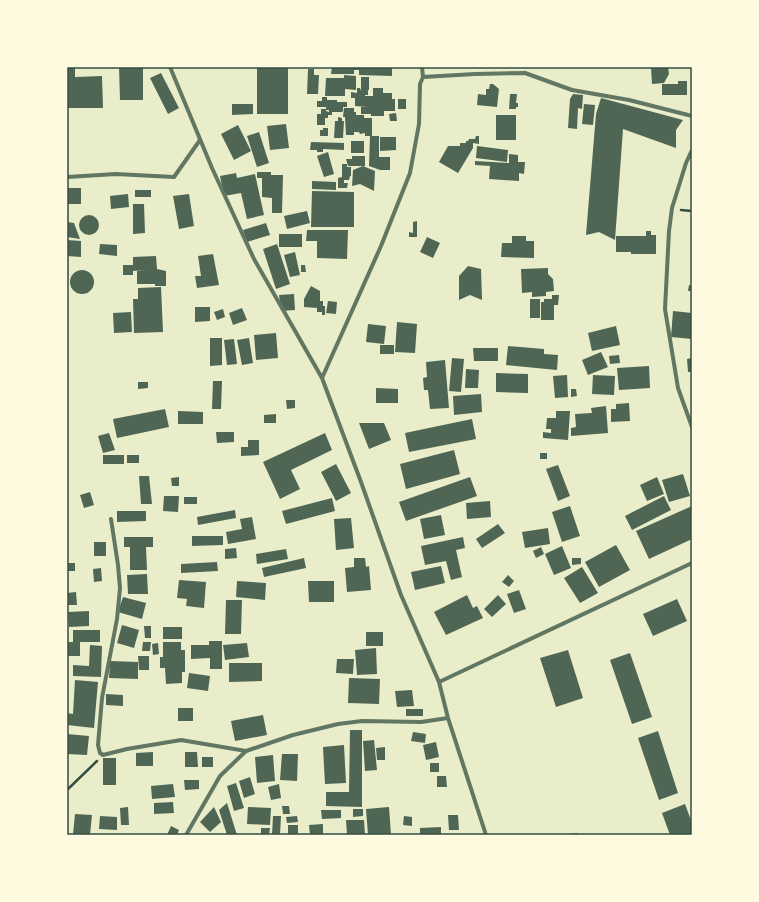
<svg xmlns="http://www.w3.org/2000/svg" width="759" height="902" viewBox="0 0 759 902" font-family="Spectral,serif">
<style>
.building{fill:#4f6655}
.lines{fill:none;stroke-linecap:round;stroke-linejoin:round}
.path{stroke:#344e41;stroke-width:2.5}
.minor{stroke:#617663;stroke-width:4}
.neatline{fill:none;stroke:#344e41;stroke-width:1.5}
</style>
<rect width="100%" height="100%" fill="#e9edc9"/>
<path class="building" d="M67,67H75V77L102,76L103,108H67Z
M119,67H143V100H120Z
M257,67H288V114H257Z
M332,67H392V76L359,75V70H354V74H331Z
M651,67H668L669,74L664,83L652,84Z
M308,69H314V75H319L318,94H307Z
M161,73L179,108L168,114L150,78Z
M344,75L356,76V90L345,89V96H325L326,78H344Z
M361,77H369V90H368V95H365V96H373V88H383V93H392V99H395V111H384V116H371V114H361V107H367L355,106V98H351V92L357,93V88H360L361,91Z
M678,81H687V95H662V84H678Z
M490,84H493L499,89L497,107L477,105L478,94L486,95V89H489Z
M510,94H517L516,103H518V107H516V109H509Z
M573,94L583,95L582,109L578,108L577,129L568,128L570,99Z
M322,97H327V100H337V102H347V107H343V111L342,112H332V115H328V118H325V125H317V114H321V109H326V111L329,112V110H326V107H317V101H322Z
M601,98L683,120L676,130V148L623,129L615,240L599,232L586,235L596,114Z
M398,99H406V109H398Z
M232,104H253V114L232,115Z
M584,104L595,105L593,125L582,124Z
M344,108H354V112H356V115H364V118H372V136H379V157H390V170H380L369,166L370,136H365V133L360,134L359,132H354V135H346L345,117H343Z
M396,113L397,121H390L389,114Z
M496,115H516V140H496Z
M338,117L342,118V121H344L343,138H334L335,121H338Z
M286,124L289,148L270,150L267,126Z
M238,125L251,151L234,160L221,134Z
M323,128H328V136H320V130H323Z
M259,132L269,163L257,167L247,136Z
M476,136H479V144L473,143V148L458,173L439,162L448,146H460V143H466V141H468L469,139H475Z
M380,137H396V150L380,151Z
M351,141H364V153H351Z
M311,142L344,143V150L323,149V152H317V150H310Z
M477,146L508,150L507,162L476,158Z
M328,152L334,174L324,177L317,156Z
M509,154L518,155V162H525L524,174L519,173V181L489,179L490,166L475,165V161L509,163Z
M352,156H365V166H348L346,159H352Z
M342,164H347V167H351V176H350L349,180H344V183H348L347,188H338V178L342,177Z
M363,166L375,171L374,191L360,184L352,186L353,170Z
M257,172H271V175H283L282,213H272V198L262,197V178H257Z
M236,173L237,178L255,174L264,215L247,219L241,193L224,196L220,176Z
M312,181L336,182V190L312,189Z
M67,188H81V204H67Z
M135,190H151V197H135Z
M312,191L354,192V227H311Z
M128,194L129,207L111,209L110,196Z
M189,194L194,226L179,229L173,196Z
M133,204H144L145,233L133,234Z
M307,211L310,223L287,229L284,216Z
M79 225a10 10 0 1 1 20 0a10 10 0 1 1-20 0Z
M417,221V237H409V232L413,233V222Z
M67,222L74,223L80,239L67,237Z
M266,223L270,235L247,242L243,230Z
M307,230H348L347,259L317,258V241H306Z
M646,231H651V235H656V254H631V252H616V236H646Z
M279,234H302V247H279Z
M512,236H526V241H534V258L501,257L502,243H512Z
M427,237L440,243L433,258L420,252Z
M67,240L81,241V257L67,256Z
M100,244L117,245V256L99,254Z
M277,244L290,284L276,289L263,249Z
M295,252L300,275L290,277L284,255Z
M213,254L219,285L197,288L195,276H201L198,256Z
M156,256L157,269L166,271V286H155V284H137V271L146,270L133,271V275H123V265H133V257Z
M301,265H305L306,272H301Z
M468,266L481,269L482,300L470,295L459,300V276Z
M548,268V274L553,279L554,291L546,292V296L532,297V292L522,293L521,269Z
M70 282a12 12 0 1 1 24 0a12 12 0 1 1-24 0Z
M689,285H692V291H688Z
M311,286L320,291V301H323V306H325V315H322V312H317V308L304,307V299Z
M161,287L163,332L134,333L133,299H138V288Z
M294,294L295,310L281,311L279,295Z
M552,295H559L558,305H554V320H541V302H544V299H552Z
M530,299H540V318H530Z
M328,301L337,302L336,314L326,313Z
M195,307H210V321L195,322Z
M242,308L247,320L233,325L229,313Z
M223,309L225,317L217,320L214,312Z
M673,311L692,313V339L671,337Z
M131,312L132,332L114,333L113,313Z
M397,322L417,324L415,353L395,352Z
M368,324L386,326L384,344L366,342Z
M616,326L620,345L592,351L588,333Z
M276,333L278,358L256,360L254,335Z
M210,338H222V365L210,366Z
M249,338L253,363L242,365L237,340Z
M234,339L237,364L227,365L224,340Z
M380,345H394V354H380Z
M508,346L544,349V354L558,355L557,370L506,365Z
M473,348H498V361H474Z
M601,352L608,367L588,375L582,360Z
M619,355L620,363L610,364L609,356Z
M452,358L464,359L461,392L449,391Z
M692,358V372H688L687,359Z
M445,360L449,408L430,409L428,390H424L423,378L427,377L426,362Z
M649,366L650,388L619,390L617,368Z
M466,369L479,370L478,388H465Z
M496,373L528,374V393L496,392Z
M567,375L568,397L555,398L553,376Z
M593,375L615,376L614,395L592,394Z
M213,381H222L221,409H212Z
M138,382H148V388L138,389Z
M376,388L398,389V403H376Z
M571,389H576L577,396L571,397Z
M481,394L482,412L454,415L453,396Z
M286,400H295V408L287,409Z
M629,403L630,421L611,422V409H616V404Z
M606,406L608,433L571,436V428L576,427L575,414L592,413L591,408Z
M165,409L169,427L117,438L113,419Z
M178,411L203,412V424H178Z
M556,411H570L568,440L543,438V432L551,433V429H546L547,418H556Z
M276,414V423H264V415Z
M472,419L476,439L409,452L405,433Z
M359,423H384L391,440L369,449Z
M216,432H234V442L217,443Z
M109,433L115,450L103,453L98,436Z
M325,433L332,450L291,470L300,489L280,499L263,462Z
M248,440H259V455L241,456V447H248Z
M454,450L460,474L406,489L400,464Z
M540,453H547V459H540Z
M103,455H124V464H103Z
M127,455H139V463H127Z
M336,464L351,493L336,501L321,472Z
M558,465L570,496L558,501L546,469Z
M683,474L690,496L669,502L662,480Z
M139,476H149L152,504H141Z
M179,477V486H172L171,478Z
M470,477L477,496L406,521L399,502Z
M657,477L664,494L647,501L640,485Z
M90,492L94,505L84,508L80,495Z
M164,496H179L178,512L163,511Z
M664,496L671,510L632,530L625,516Z
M184,497H197V504H184Z
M332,498L335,511L286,524L282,511Z
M490,501L491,517L467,519L466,503Z
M570,506L580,536L562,542L552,512Z
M692,506V539L649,559L636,531Z
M235,510L236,518L198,525L197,517Z
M117,511H146V521L117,522Z
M441,515L445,535L424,539L420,519Z
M252,517L256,539L228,544L226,532L242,529L240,519Z
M351,518L354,548L336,550L334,519Z
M498,524L505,533L482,548L476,539Z
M548,528L550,544L525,548L522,532Z
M192,536H223V545L192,546Z
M124,537H153V547H146L147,570H130V547H124Z
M463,537L465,548L456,550L462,577L451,580L446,561L425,565L421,546Z
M94,542H106V556H94Z
M616,545L630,570L599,587L585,562Z
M562,546L571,568L554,575L545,554Z
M541,547L544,554L536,558L533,551Z
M236,548L237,558L225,559V549Z
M286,549L288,559L257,564L256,554Z
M304,558L306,568L264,577L262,568Z
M354,558H365L366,567L369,566L371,590L347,592L345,568L354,567Z
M572,558H581V564L572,565Z
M217,562L218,571L181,573V564Z
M67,563H75V571H67Z
M441,566L445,583L415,590L411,572Z
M582,567L598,593L580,603L564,578Z
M101,568L102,581L94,582L93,569Z
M147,574L148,594H128L127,575Z
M508,575L514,581L509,587L502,582Z
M179,580L206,582L204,608L186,606L187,599L177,598Z
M237,581L266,583L265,600L236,597Z
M308,581H334V602H309Z
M519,590L526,609L514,613L507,594Z
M76,592L77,605H67V593Z
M467,595L473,608L477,606L483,618L446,635L434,612Z
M498,595L506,604L492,617L484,609Z
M123,597L146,603L142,619L118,612Z
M677,599L687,621L653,636L643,614Z
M226,600H242L241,634H225Z
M89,611V626L69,627L68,612Z
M122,625L139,630L134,648L117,643Z
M144,626H151V638H145Z
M163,627H182V639H163Z
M73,630H100V642H80V656H67V642H73Z
M366,632H383V646H366Z
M209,641H222V669H210V658L191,659V645H209Z
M143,642H151L150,651H142Z
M163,642H181V650H185V672H182V683L166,684L165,668H160V657H163Z
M158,643L159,654L153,655L152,644Z
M247,643L249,657L225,660L223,645Z
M90,645L102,646L101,677L73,676V665L89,666Z
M376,648L377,674L357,675L355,650Z
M568,650L583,698L556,707L540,658Z
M630,653L652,717L632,724L610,660Z
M138,656H149V670H139Z
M337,659H354L353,674L336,673Z
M110,661L138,662V679L109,678Z
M229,663H262V681L229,682Z
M189,673L210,676L208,691L187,688Z
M349,678L380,679L379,704L348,703Z
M75,680L98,682L94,728L67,725V713L73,714Z
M412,690L414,706L397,707L395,691Z
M106,694L123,695V706L106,705Z
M178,708H193V721H178Z
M406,709H423V716H406Z
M263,715L267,735L235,741L231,721Z
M350,730H362V807L326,806V792H349Z
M658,731L678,793L659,800L638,738Z
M413,732L426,734L425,743L411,741Z
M67,734L89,736L87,755L67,754Z
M374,740L377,770L365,771L363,741Z
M436,742L439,757L426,760L423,745Z
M344,745L346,783L325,784L323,747Z
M385,747V760H377L376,748Z
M153,752V766H136V753Z
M185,752H197L198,767H185Z
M282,754H298L297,781L280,780Z
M273,755L275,781L257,783L255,757Z
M202,757H213V767H202Z
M103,758H116V785H103Z
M430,763H439V772H430Z
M437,776H446L447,787H437Z
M250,777L255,794L244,798L239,781Z
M184,780H199V789L185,790Z
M236,783L244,808L234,811L227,786Z
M173,784L175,797L152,799L151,786Z
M279,784L281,798L271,800L268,787Z
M173,802L174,813L154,814V803Z
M227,803L237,835H227L219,810Z
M685,804L692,823V835H670L662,813Z
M282,806H289L290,814H283Z
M128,807L129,825H121L120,808Z
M214,807L221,822L210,832L200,822Z
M248,807L271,808L270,825L247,824Z
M389,807L391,835H368L366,809Z
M353,809H363V816L353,817Z
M321,810H341V818L322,819Z
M75,814L92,815L90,835H73Z
M448,815H458L459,830H449Z
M100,816L117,817V830L99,829Z
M273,816H281L280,835H272Z
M297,816L298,822L287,823L286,817Z
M404,816L412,817V826L403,825Z
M346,820H364L365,835H347Z
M323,824V835H310L309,825Z
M288,825H298V835H288Z
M171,826L179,830L177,835H167Z
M441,827V835H420V828Z
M261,828H270L269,835H261Z
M578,833V835H568V834Z"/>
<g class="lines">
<path class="path" d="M681,210L692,211
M67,790L97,761"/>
<path class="minor" d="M170,67L212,168L254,259L322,378L361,482L401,595L439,682L448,718L486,835
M423,77L475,74L525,73L572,90L629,100L692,116
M692,150L686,163L672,208L669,231L665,309L678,388L692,427
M67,177L116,174L174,177L200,140
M322,378L381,246L410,173L419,124L420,84L423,77L422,67
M111,519L118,565L120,588L117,619L102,698L98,745L100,753L103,755L127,749L181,740L246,751
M439,682L692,563
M186,835L220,776L246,751L293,735L338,724L362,721L421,722L448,718"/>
</g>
<rect width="759" height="902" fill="none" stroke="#fefae0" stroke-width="136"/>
<rect x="68" y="68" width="623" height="766" class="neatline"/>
</svg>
